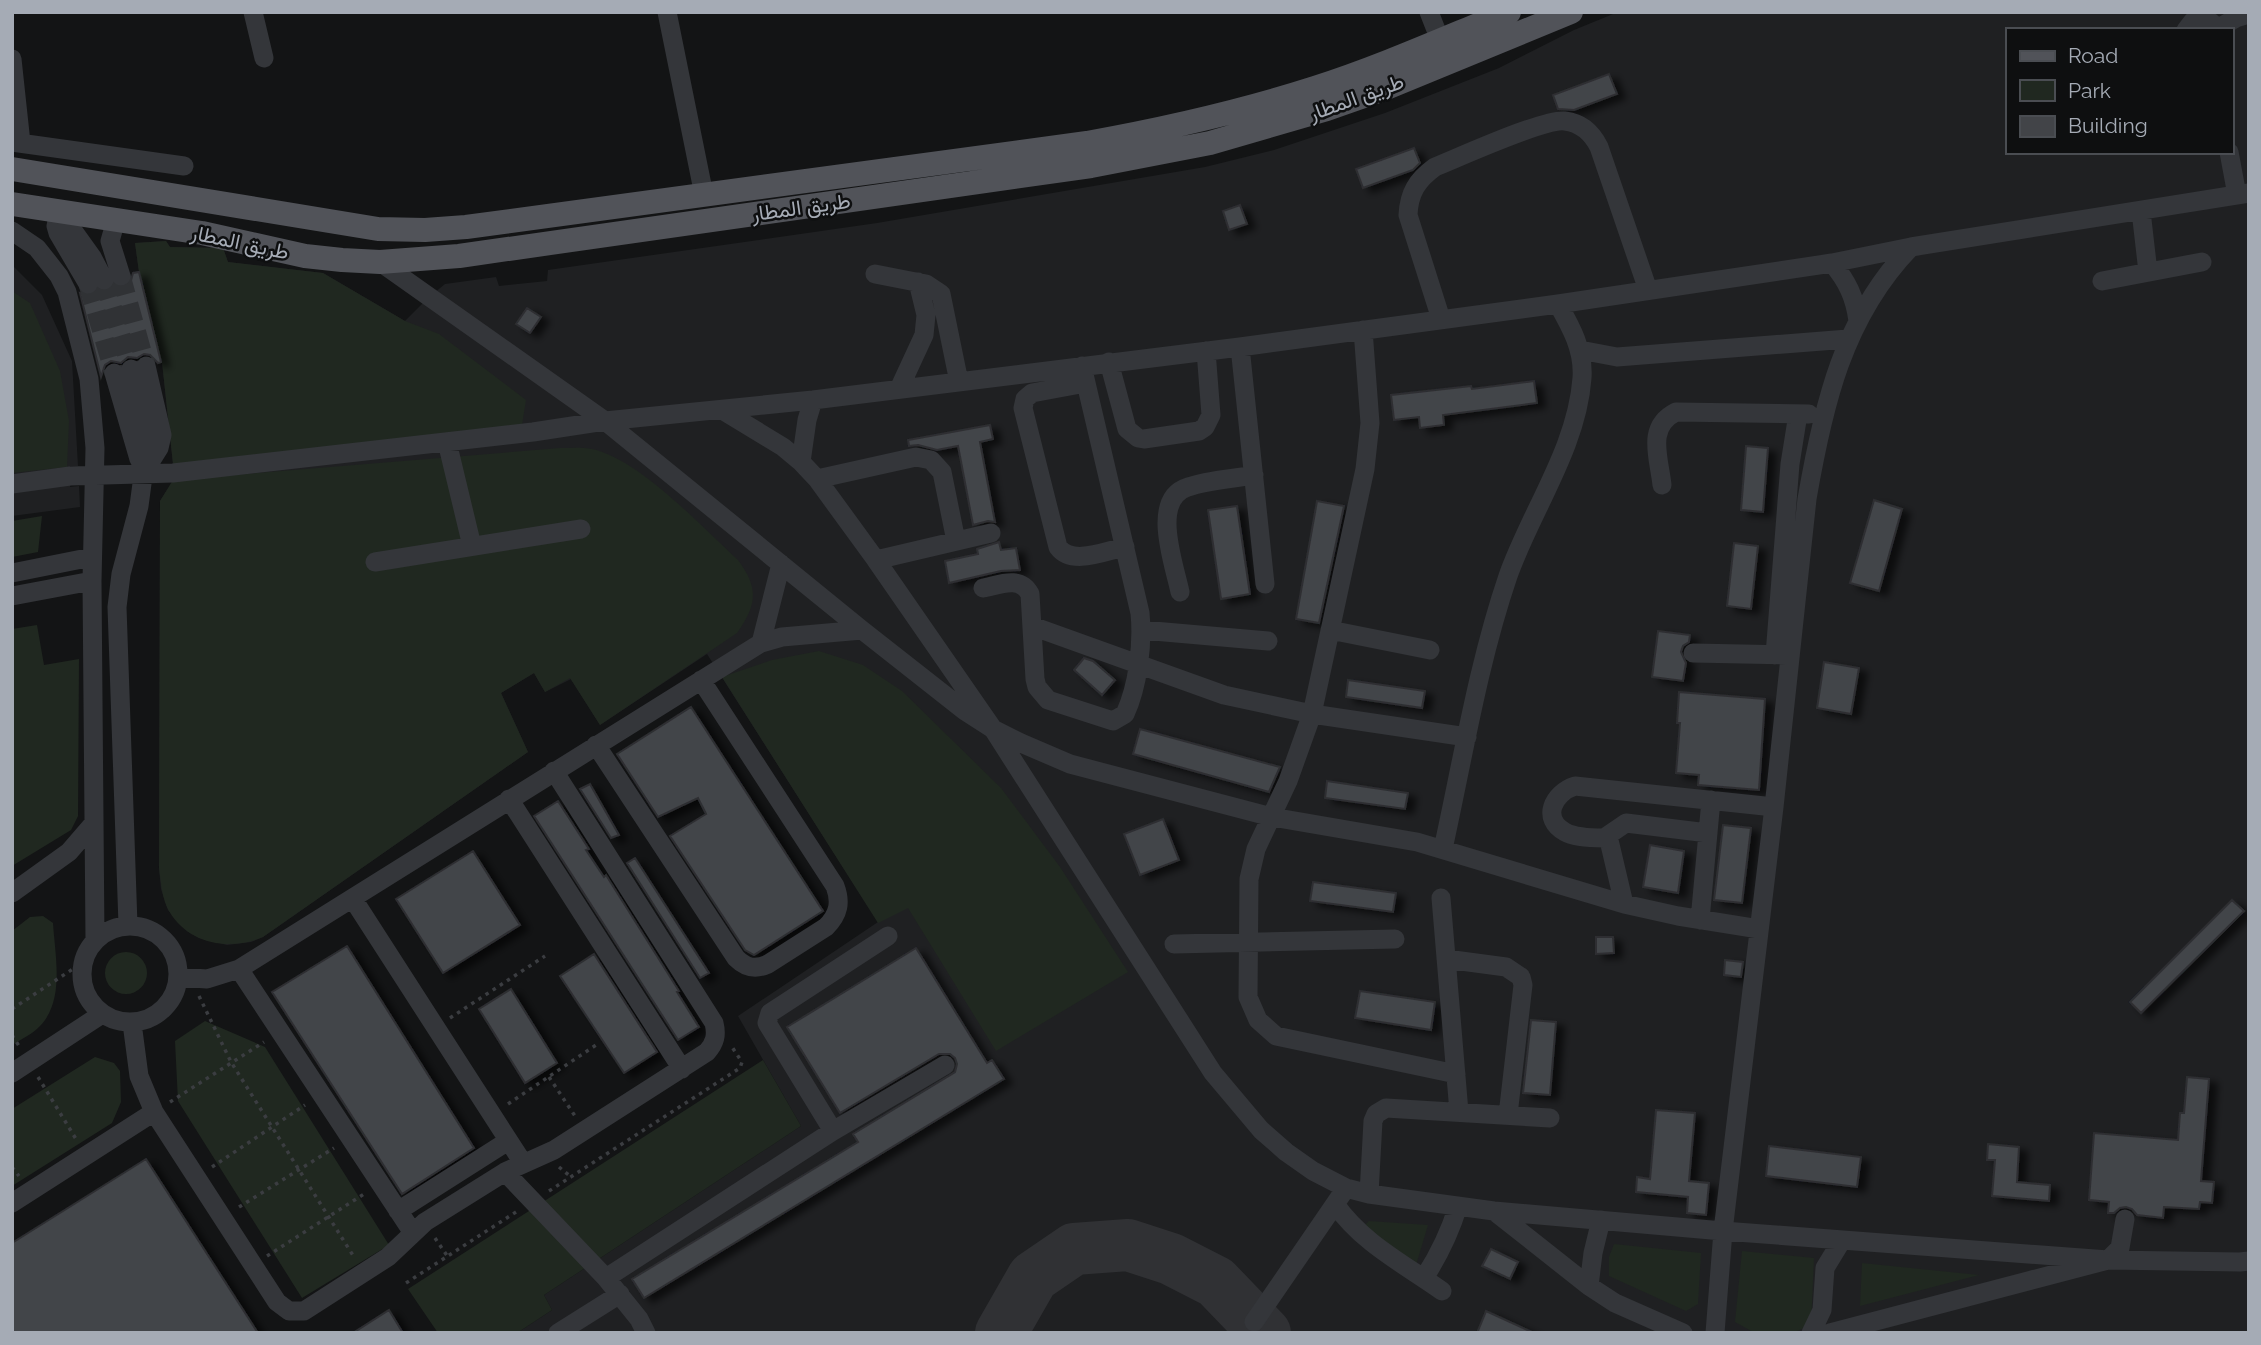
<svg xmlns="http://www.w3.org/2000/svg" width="2261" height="1345" viewBox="0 0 2261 1345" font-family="Raleway,Vazirmatn,sans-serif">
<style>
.built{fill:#1f2022;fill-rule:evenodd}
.green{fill:#202820}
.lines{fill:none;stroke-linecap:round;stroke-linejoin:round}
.taxiway{stroke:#303134;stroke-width:52}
.building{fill:#424448;stroke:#2d2e31;stroke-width:2;filter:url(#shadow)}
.minor-tunnel{stroke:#303235;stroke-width:19;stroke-dasharray:19 10;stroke-linecap:butt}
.path{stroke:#3b3d41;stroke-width:3.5;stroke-dasharray:3.5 5;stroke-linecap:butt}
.minor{stroke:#34363a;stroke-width:19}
.major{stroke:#515359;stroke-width:24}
.labels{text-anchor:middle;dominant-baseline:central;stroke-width:5;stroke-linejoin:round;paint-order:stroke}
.street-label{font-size:21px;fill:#a5abb5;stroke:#0e0f10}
</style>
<defs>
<filter id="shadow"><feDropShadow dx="8" dy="4.5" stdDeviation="3.5" flood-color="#0009"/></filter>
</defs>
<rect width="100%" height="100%" fill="#131415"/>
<path class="built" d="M1618,12H2249V1333H517L552,1310L544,1295L801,1126L738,1016L878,922L707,654L600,725L571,679L545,692L534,673L501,693L528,752L263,937L251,942L227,945L199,938L187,931L168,910L161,889L159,868L160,501L173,481V464L162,362L139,272L135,243L166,241L170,247L223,248L228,262L323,273L405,321L428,298L445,284L496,277L499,286L547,281L548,270L877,223L1205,167L1274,150L1385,113L1499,68L1574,30ZM2007,30H2231V152H2007Z
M12,265L42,295L72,361L78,466H70V487L79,486L80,507L12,516Z"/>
<path class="green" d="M166,241L170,247L223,248L228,262L323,273L405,321L439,334L526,400L522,425L173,464L162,362L139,272L135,243Z
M12,291L30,303L60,371L69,421L67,467L12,473Z
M560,448C570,448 582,447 592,449C639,459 702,527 738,560C759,588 757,605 737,633L600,725L570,678L545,692L534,673L501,693L528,752L263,937C230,951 189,945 169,911C162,899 161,883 159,868L160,501L173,480Z
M42,516L38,552L12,557V521Z
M37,625L44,665L79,659L78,816L71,830L12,866V629Z
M819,651L863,665L902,691L1001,788L1060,867L1128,972L996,1051L908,908L878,923L722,677L772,660Z
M43,916L53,923C55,956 65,1000 40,1026C33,1034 21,1039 12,1045V931L30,917Z
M105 973a21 21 0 1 1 42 0a21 21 0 1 1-42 0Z
M205,1021L265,1047L389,1245L302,1298L178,1101L175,1041Z
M95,1057L114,1063L120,1071L121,1102L112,1123L12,1186V1109Z
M763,1060L801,1126L544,1295L552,1310L517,1333H438L408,1289Z
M1369,1221L1428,1225L1416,1265L1363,1227Z
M1614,1244L1701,1253L1698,1304L1686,1311L1609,1276V1257Z
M1742,1251L1814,1258L1811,1325L1793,1333H1755L1735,1322Z
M1862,1263L1979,1275L1860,1306Z"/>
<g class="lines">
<path class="taxiway" d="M1001,1333L1033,1277L1074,1249L1128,1245L1171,1259L1216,1282L1265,1333"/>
</g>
<path class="building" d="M1609,74L1617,94L1574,110L1558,109L1553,95Z
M1414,148L1420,163L1413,170L1363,188L1356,169Z
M1240,205L1247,224L1229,230L1223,211Z
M139,272L161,362L158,363L150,355L144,354L137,358L128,357L121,363L111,361L105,365L101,377L80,293L89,296L98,291H109L115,286L125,287L130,284L133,273Z
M527,308L541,317L530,333L516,324Z
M1534,381L1537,403L1443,415L1444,425L1420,428L1419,417L1394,420L1391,395L1471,386L1472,389Z
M990,425L993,439L980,442L995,522L988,521L973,525L958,446L937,450L918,445L909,446L908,440Z
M1746,446L1768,448L1763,512L1741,510Z
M1874,500L1902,509L1879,591L1850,583Z
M1317,501L1344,506L1319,623L1296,619Z
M1237,506L1250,594L1221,599L1208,510Z
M999,542L1001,550L1016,548L1020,570L1001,571L949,583L945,561L978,554L977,549Z
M1734,543L1758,546L1751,609L1727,606Z
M1658,631L1690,635L1689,642L1683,646L1681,652L1686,663L1683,681L1652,677Z
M1084,658L1093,661L1115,680L1102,695L1074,670Z
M1824,662L1859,668L1851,714L1817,708Z
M1348,680L1425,691L1422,708L1346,697Z
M1679,692L1765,699L1759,790L1698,785L1699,775L1676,773L1680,723H1677Z
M691,707L823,911L754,955L745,950L670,836L706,814L698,798L658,817L617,754Z
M1140,729L1280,767L1269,792L1133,754Z
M1327,781L1408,793L1405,809L1325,798Z
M590,784L619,835L611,838L580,789Z
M558,801L589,849L586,850L604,877L606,875L679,991L677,992L699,1027L678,1040L534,816Z
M1163,819L1179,860L1140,875L1124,834Z
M1723,825L1751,828L1742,903L1714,900Z
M1650,845L1684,851L1678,893L1643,887Z
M473,851L520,925L443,973L396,899Z
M635,858L709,973L700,978L627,863Z
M1313,882L1396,893L1393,912L1310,901Z
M2232,900L2244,911L2141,1013L2130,1002Z
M1596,937H1613L1614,953L1596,954Z
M347,946L474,1148L402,1194L272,992Z
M916,948L987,1063L992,1060L1004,1079L644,1298L632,1279L858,1142L853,1134L955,1072L957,1064L955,1058L950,1054H939L840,1113L787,1027Z
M594,954L657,1052L624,1073L560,976Z
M1725,960L1743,962L1741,977L1724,975Z
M511,989L557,1063L525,1083L479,1009Z
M1360,991L1435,1002L1431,1030L1355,1018Z
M1531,1020L1556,1022L1550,1095L1523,1093Z
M2187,1077L2209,1079L2201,1181L2214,1182L2212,1203L2200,1202L2199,1209L2164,1207L2163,1218L2137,1215L2132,1209L2126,1207L2120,1208L2114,1213H2108L2109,1202L2089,1200L2094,1133L2178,1140L2180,1113H2184Z
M1656,1110L1695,1113L1689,1181L1709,1183L1706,1215L1687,1213L1688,1197L1636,1192L1637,1177L1650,1179Z
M1988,1144L2019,1147L2017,1182L2050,1185L2049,1201L1992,1196L1995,1160H1987Z
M1769,1146L1861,1157L1857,1187L1766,1176Z
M146,1159L258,1333H12V1243Z
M1491,1249L1518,1262L1510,1279L1482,1266Z
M389,1310L403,1333H353Z
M1486,1311L1534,1333H1477Z"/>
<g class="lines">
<path class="minor-tunnel" d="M121,276L146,366
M104,280L131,369
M88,284L114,373"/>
<path class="path" d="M199,996L231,1062L354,1257
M12,1009L82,963
M450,1018L545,956
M12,1035L19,1046
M38,1077L76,1139
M549,1077L575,1116
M170,1102L264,1042
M508,1104L596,1045
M12,1167L19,1176
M212,1167L305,1105
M559,1167L571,1177
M549,1191L740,1068L742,1062L732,1047
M239,1207L334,1148
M435,1238L448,1257
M267,1256L364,1194
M406,1283L516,1212"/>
<path class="minor" d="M253,12L264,58
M667,12L704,195
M1429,12L1440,40
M2217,29L2236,18L2249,14
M2186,30L2193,21C2203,17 2212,20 2217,30
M12,59L21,143
M12,142L184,166
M2229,152L2237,195
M59,211L92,257L104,280
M59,211L56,226L58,233L88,284
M2141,211L2148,272
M116,220L110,241L121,276
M12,231L37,248L59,276L67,292L89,379L95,448L92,581L95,940
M380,262L605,421L862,630L965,711L993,729L1021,743L1070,764L1272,817L1417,842L1624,904L1678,916L1759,929
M1832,263C1847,281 1855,297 1858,321
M875,274L926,284L941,294L959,382
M2102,281L2202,262
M1441,319L1408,215C1409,193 1417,180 1435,167C1460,157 1545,118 1565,121C1582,123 1592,133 1599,147L1648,290
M1363,330L1370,423L1365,469L1312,714L1288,781L1256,849L1249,879L1248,997L1258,1020L1276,1036L1456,1074
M1240,347L1265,584
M1580,350L1617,357L1848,339
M1109,362L1127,429L1138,438L1144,439L1199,431L1205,427L1211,415L1206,351
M146,366L162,435L159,448L149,464
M114,373L139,459
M1086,383L1032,393L1025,399L1023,408L1058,547C1072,566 1105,551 1125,547
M899,389L924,335L926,315L918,282
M722,410L783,447L801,462L817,479L876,560L993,729L1213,1073L1261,1130L1286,1152L1313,1171L1346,1188L1369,1194L1494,1211L1723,1231L2108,1260L2240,1262L2249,1261
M447,442L472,546
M801,462L807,420L813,400
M817,479L916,457L931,460L942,472L956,541
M12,484L70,476L173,473L533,432L605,421L813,400L1240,347L1558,304L1832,263L1911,247L2249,193
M1662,485C1659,457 1646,427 1676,412L1809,414
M876,560L991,533
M375,562L581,529
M12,573L92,557
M983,588C999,585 1020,575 1030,594L1035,679L1037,687L1048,700L1113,721L1125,714C1138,686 1143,644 1140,613L1082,366
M1180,592C1174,563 1150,499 1188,487C1208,480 1232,479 1254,475
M12,596L92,581
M1032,626L1224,695L1312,714L1467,737
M1142,630L1268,641
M1330,630L1430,650
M761,643L781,564
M1693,653L1786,655
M1775,655L1790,464L1798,414
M596,745L736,958C746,968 755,970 768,964L826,927C839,914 841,902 835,886L701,680
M509,799L682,1069
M1708,833L1626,823L1604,838C1593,838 1574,837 1565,832C1541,819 1553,793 1575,786L1774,807
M1608,836L1624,904
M1443,849C1463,758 1478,664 1508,576C1531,511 1577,448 1582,378C1584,350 1571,327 1558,304
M12,893L69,852L94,823
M1441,898L1459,1112
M353,899L523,1163
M1700,920L1711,800
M128,925L117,607L121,574L139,506L147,446L131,369
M82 974a48 48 0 1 1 96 0a48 48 0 1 1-96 0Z
M1174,944L1395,939
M1446,959L1506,967L1521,977L1523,985L1508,1115
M239,969L413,1233
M178,977L207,979L239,969L761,643L782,637L862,630
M132,1023L139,1076L154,1112L277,1302L289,1311H304L388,1257L425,1222L505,1172L554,1150L707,1052C715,1043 717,1035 714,1023L554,771
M12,1073L102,1014
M833,1131L767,1023L770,1013L888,936
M505,1172L606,1278L639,1319L646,1333
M1369,1194L1373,1121L1376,1114L1386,1108L1550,1118
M12,1203L154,1112
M1335,1204C1362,1243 1404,1264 1442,1291
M398,1211L508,1141
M1494,1211L1589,1286L1615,1303L1683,1333
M606,1278L833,1131L945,1065
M1424,1278C1439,1255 1450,1232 1458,1206
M1589,1286L1593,1253L1601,1220
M1254,1322L1346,1188
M558,1333L620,1294
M1715,1333L1723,1231L1774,807L1807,499C1823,406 1843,317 1911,247
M1811,1333L1822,1310L1825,1268L1842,1240
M1830,1333L2108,1260L2120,1248L2125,1219"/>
<path class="major" d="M12,169L378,229L425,230L466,227L1087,143C1165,129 1240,112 1315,88C1381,67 1445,38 1509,12
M12,204L202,233L305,256L342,260L380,262L459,256L1091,166L1210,143L1327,109L1384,89L1571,12"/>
</g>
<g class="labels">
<g class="street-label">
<text transform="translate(1356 97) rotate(-20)">طريق المطار</text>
<text transform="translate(801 207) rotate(-8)">طريق المطار</text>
<text transform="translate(240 242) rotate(12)">طريق المطار</text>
</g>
</g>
<rect width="2261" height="1345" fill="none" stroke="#a5abb5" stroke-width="28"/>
<rect x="2006" y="28" width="228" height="126" fill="#0e0f10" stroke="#4a4d52" stroke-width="2"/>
<rect x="2020" y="51" width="35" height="10" fill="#515359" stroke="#4a4d52" stroke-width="2"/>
<text x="2068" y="63" font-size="21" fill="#a5abb5">Road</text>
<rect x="2020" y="80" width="35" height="21" fill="#202820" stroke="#4a4d52" stroke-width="2"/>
<text x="2068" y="98" font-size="21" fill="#a5abb5">Park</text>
<rect x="2020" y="116" width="35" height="21" fill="#424448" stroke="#4a4d52" stroke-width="2"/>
<text x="2068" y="133" font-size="21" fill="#a5abb5">Building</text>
</svg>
